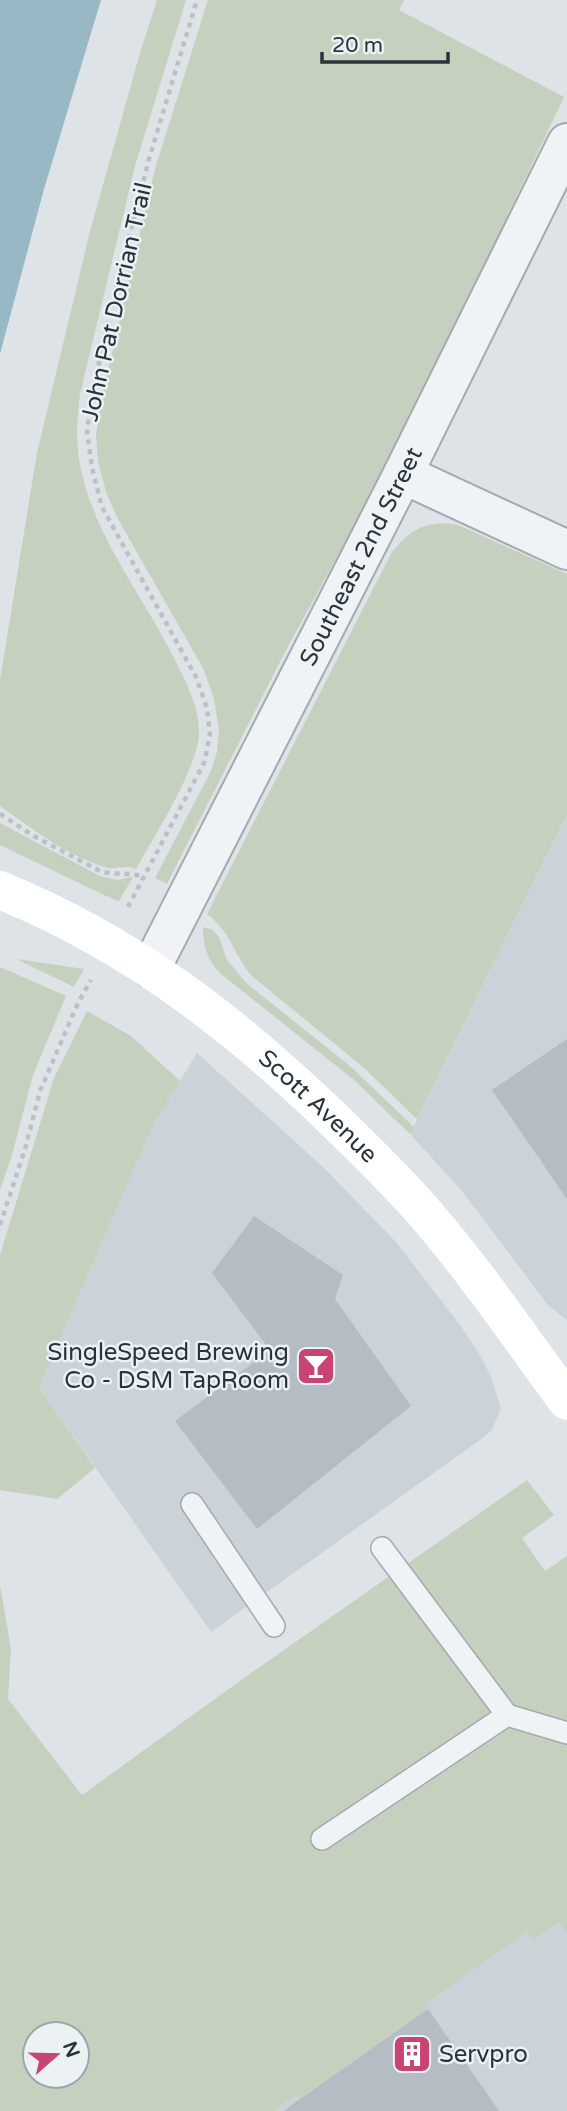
<svg xmlns="http://www.w3.org/2000/svg" width="567" height="2111" viewBox="0 0 567 2111" font-family="'Varela Round',sans-serif">
<style>
.built{fill:#cbd2d8}
.green{fill:#c6d0be;fill-rule:evenodd}
.water{fill:#98b8c6}
.building{fill:#b4bdc3}
.lines{fill:none;stroke-linecap:round;stroke-linejoin:round}
.lane-casing{stroke:#a3abb0;stroke-width:24}
.street-casing{stroke:#a3abb0;stroke-width:42}
.path{stroke:#bbc1c5;stroke-width:4.5;stroke-dasharray:5 5;stroke-linecap:butt}
.lane{stroke:#eff3f5;stroke-width:21}
.street{stroke:#eff3f5;stroke-width:38}
.secondary{stroke:#fff;stroke-width:38}
.labels{text-anchor:middle;dominant-baseline:central;stroke-width:5;stroke-linejoin:round;paint-order:stroke}
.street-label{font-size:24px;fill:#27333d;stroke:#ecf1f4}
.poi-label{font-size:24px;fill:#27333d;stroke:#ecf1f4;text-anchor:end}
</style>
<rect width="100%" height="100%" fill="#dde3e6"/>
<path class="built" d="M567,814V1320L548,1305L462,1191L410,1134Z
M197,1053L324,1168L395,1241L460,1325L480,1355L491,1377L501,1409L491,1431L484,1437L211,1632L39,1387L154,1123Z
M559,1922L567,1933V2111H273L297,2094L300,2099L428,2009L424,2004L526,1932L530,1936L537,1938Z"/>
<path class="green" d="M157,0H186L135,166L80,394C79,406 77,419 77,431C77,515 136,583 172,654C184,678 200,707 199,734C198,767 154,837 136,869C126,864 115,871 104,867C69,856 29,827 0,806V680L37,453L90,231L140,53Z
M208,0H404L399,10L564,97L399,443L285,652L167,884L155,878L211,771L217,752L219,729L214,699L204,670L118,519L106,492L98,461L96,435L102,396L155,169Z
M443,523L458,525L567,574V814L417,1119L363,1067L252,976C232,953 233,934 207,914L392,552C408,533 418,525 443,523Z
M0,823L100,876L117,880L133,877L119,901L106,896L0,845Z
M203,927L213,930L220,939L226,958L245,982L350,1066L414,1127L410,1134L354,1080L221,974C207,960 203,946 203,927Z
M16,959L84,969L74,987Z
M0,967L66,996L33,1075L12,1155L0,1190Z
M87,1011L131,1036L180,1081L154,1123L39,1387L95,1468L57,1499L0,1490V1255L54,1078Z
M527,1480L554,1515L522,1538L545,1571L567,1556V1933L559,1922L537,1938L533,1939L526,1932L425,2004L428,2009L300,2099L297,2094L273,2111H0V1585L11,1649L8,1699L82,1795L244,1678ZM35,2034H77V2076H35Z"/>
<path class="water" d="M0,0H101L44,189L0,354Z"/>
<path class="building" d="M567,1039V1199L492,1090Z
M254,1216L343,1275L335,1299L411,1406L257,1529L175,1421L270,1350L212,1273Z
M428,2009L499,2111H283Z"/>
<g class="lines">
<g class="lane-casing">
<path id="lane" d="M192,1504L274,1626
M382,1548L507,1715
M322,1839L507,1715L567,1733"/>
</g>
<g class="street-casing">
<g id="street">
<path d="M403,474L567,550"/>
<path id="s1" d="M151,968L403,474L567,143"/>
</g>
</g>
<path class="path" d="M0,814L34,836L100,871C116,876 129,871 144,877
M128,907L204,763L210,735L207,708L196,677L102,507L92,468L87,431L92,394L117,284L149,159L197,0
M0,1225L25,1149L40,1091L78,1003L91,980"/>
<use href="#lane" class="lane"/>
<use href="#street" class="street"/>
<path class="secondary" id="s2" d="M0,890C129,943 230,1020 330,1116C362,1147 394,1178 423,1211C475,1271 520,1337 567,1401"/>
</g>
<defs>
<g id="bar-square" transform="scale(2.0125)"><rect x="-9" y="-9" width="18" height="18" rx="4" fill="#ca4473" stroke="#ecf1f4"/><path d="M-6-5H6L.8 .8V4.5H3.5V6h-7V4.5H-.8V.8Z" fill="#fff"/></g>
<g id="building-square" transform="scale(2.0125)"><rect x="-9" y="-9" width="18" height="18" rx="4" fill="#ca4473" stroke="#ecf1f4"/><path d="M-4-6H4V6H1V3H-1V6H-4ZM-2.5-4.3h1.7v1.8h-1.7ZM.8-4.3h1.7v1.8H.8ZM-2.5-1h1.7V.8h-1.7ZM.8-1h1.7V.8H.8Z" fill="#fff"/></g>
</defs>
<g fill-rule="evenodd">
<use href="#bar-square" x="316" y="1366"/>
<use href="#building-square" x="412" y="2054"/>
</g>
<g class="labels">
<g class="street-label">
<text transform="translate(117 302) rotate(-77)">John Pat Dorrian Trail</text>
<text stroke="none"><textPath href="#s1" startOffset="462">Southeast 2nd Street</textPath></text>
<text stroke="none"><textPath href="#s2" startOffset="387">Scott Avenue</textPath></text>
</g>
<g class="poi-label">
<text x="289" y="1352">SingleSpeed Brewing<tspan x="289" dy="28">Co - DSM TapRoom</tspan></text>
<text x="439" y="2054" text-anchor="start">Servpro</text>
</g>
</g>
<g transform="translate(56 2055) rotate(70)"><circle r="33" fill="#ecf1f4" stroke="#9da5ab" stroke-width="2"/>
<path d="M0-5L12 26L0 18L-12 26Z" fill="#ca4473"/>
<text y="-10" font-size="19" font-weight="bold" text-anchor="middle" fill="#27333d">N</text>
</g>
<path d="M322 52v10h126v-10" fill="none" stroke="#27333d" stroke-width="3.5"/>
<text x="332" y="52" font-size="21" fill="#27333d" stroke="#ecf1f4" stroke-width="5" paint-order="stroke">20 m</text>
</svg>
